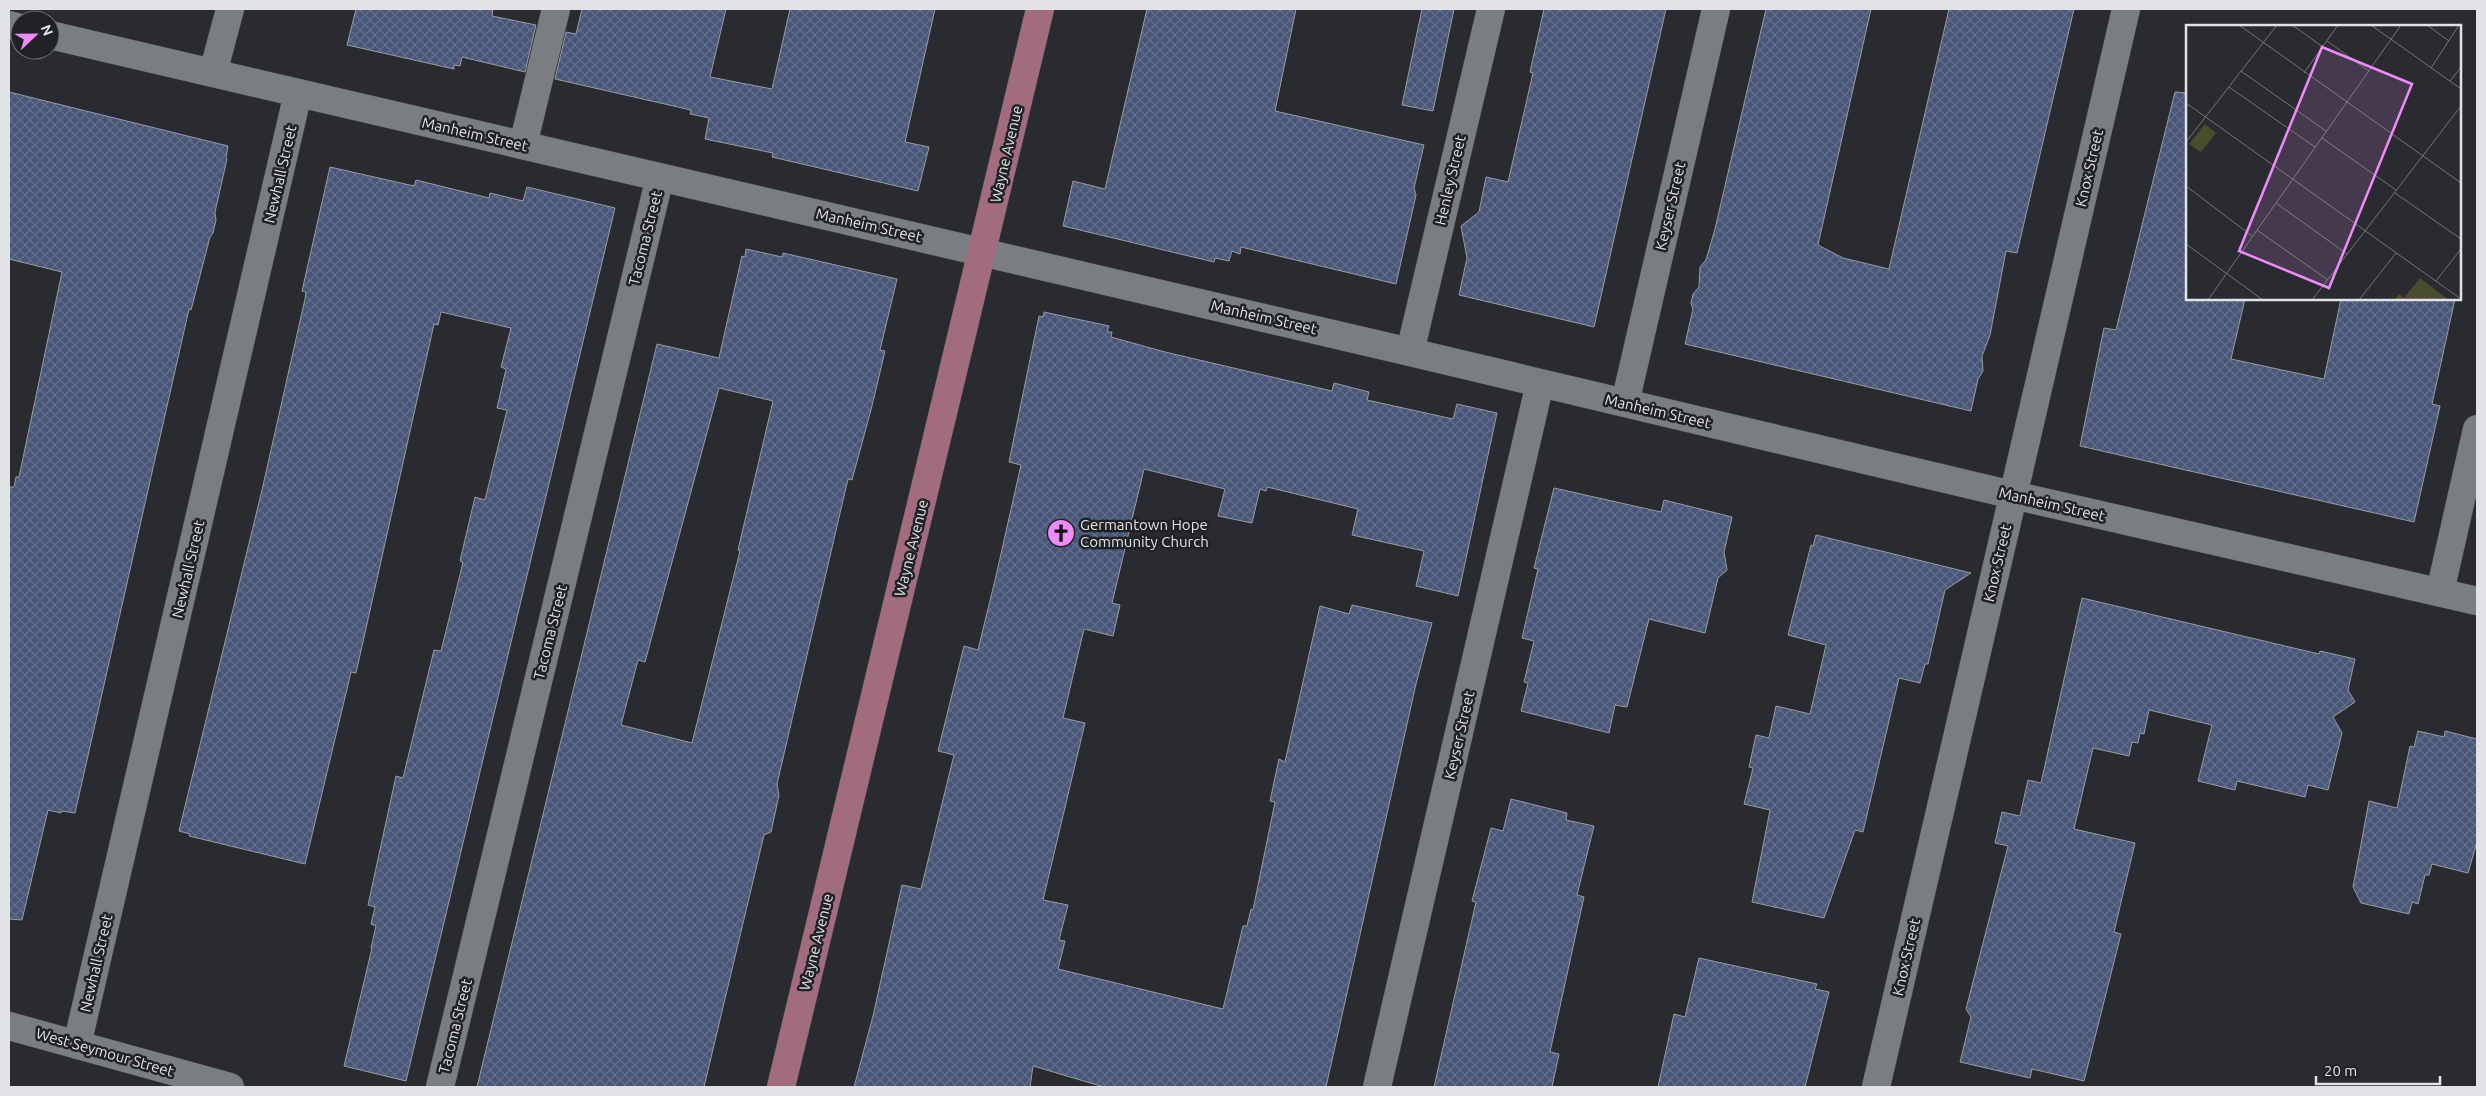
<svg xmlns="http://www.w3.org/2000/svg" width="2486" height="1096" viewBox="0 0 2486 1096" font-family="Ubuntu,sans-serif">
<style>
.building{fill:url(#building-cross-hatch);stroke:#989ba1;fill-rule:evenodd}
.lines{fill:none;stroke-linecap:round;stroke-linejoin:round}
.minor-casing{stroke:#44464a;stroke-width:29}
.major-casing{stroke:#44464a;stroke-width:29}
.minor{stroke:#7a7d82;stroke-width:28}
.major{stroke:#a06c7e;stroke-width:28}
.labels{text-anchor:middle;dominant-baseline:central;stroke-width:5;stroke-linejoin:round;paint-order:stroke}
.street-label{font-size:15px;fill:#e2e3e7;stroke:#202226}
.poi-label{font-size:15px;fill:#e2e3e7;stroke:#202226;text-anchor:start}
.inset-road{fill:none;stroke:#737579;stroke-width:1}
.view{fill:#ee8bf8;fill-opacity:0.15;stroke:#ee8bf8;stroke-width:2.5}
.inset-edge{fill:none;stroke:#e2e3e7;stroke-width:2.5}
</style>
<defs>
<pattern id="building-cross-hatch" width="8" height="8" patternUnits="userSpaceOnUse" patternTransform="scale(1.25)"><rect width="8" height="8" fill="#485678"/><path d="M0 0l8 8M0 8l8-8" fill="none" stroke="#626e8b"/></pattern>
</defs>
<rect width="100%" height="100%" fill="#292b30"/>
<path class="building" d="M356,9H493L492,16L536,25L525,72L462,57L460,66L454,65V69L347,45Z
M582,9H726L710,77L772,89L790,9H935L905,142L929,147L918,191L772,157L773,153L705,139L709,118L690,114L691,110L555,79L566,32L576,34Z
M1147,9H1296L1275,111L1424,145L1414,188L1416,195L1396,284L1241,247L1240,254L1232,251L1229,261L1215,258L1214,262L1063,226L1073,181L1105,189Z
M1422,9H1454L1433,111L1402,105Z
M1544,9H1666L1594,327L1459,295L1467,258L1461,226L1479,212L1486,177L1508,182L1533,73L1530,72Z
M1766,9H1871L1818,245L1843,258L1889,269L1949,9H2074L2017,253L2006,251L1990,335L1982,356L1983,371L1978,379L1971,411L1685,344L1693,309L1691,303L1693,294L1699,287L1700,267L1706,260L1715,229Z
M9,92L228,146L226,158L227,159L215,212L216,220L213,233L210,237L191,310L189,309L75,813L62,811L61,813L48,810L22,920L9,919V487H14L16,477H19L62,272L9,259Z
M2175,92L2187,93V299H2245L2231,359L2324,379L2341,299H2455L2432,404L2440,406L2414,522L2080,446L2104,328L2116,330Z
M330,167L414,186L416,180L489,198L490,193L523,201L527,187L615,208L406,1081L344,1066L372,948H371L376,926L371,924L375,907L368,905L396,776L403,778L434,650L441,651L457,587L463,562L460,561L475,497L485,500L507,410L497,408L506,369L501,367L511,328L441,312L438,325L434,324L356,673L351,672L347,689L305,864L189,836L190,834L179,831L262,490L305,299L306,292L302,291Z
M746,249L782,257L783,253L897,279L880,350L885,351L872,406L852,480L848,479L777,784L779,795L771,832L764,835L704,1087H477L657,344L719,358L742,256L745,257ZM719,388L773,401L738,550L740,551L692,743L621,725L638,660L645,662Z
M1044,312L1109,326L1107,332H1112L1111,337L1165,352L1332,391L1334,383L1369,392L1367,400L1453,419L1457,404L1497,413L1458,596L1416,586L1424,551L1352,535L1358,509L1267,487L1266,491L1260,489L1252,523L1218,516L1225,489L1144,469L1112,603L1120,605L1113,636L1084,629L1063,718L1085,723L1043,900L1068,905L1059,940L1065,941L1058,969L1223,1009L1243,926H1247L1251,909L1253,910L1275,802L1270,801L1279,759L1285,762L1320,606L1349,614L1352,605L1432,623L1416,684L1326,1087H1104L1033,1066L1030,1087H854L873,1016L902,885L921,889L954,755L938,751L964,646L978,650L996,576L1021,465L1009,462L1039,316L1043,317Z
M1554,488L1661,512L1664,500L1732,517L1724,552L1727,570L1718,578L1705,633L1649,619L1627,707L1615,705L1609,733L1521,711L1528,683L1524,682L1534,641L1522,638L1538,569L1534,568Z
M1816,535L1971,573L1945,590L1928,664H1925L1920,683L1899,678L1863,832L1855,830L1824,918L1752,902L1770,810L1744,804L1753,768L1749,767L1756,735L1769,738L1776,706L1810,714L1826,645L1788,635L1811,545L1813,546Z
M2082,598L2319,654L2320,651L2355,659L2348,690L2355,702L2333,717L2342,733L2328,790L2308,785L2305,797L2237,781L2235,790L2198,781L2212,725L2149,710L2144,734L2140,733L2138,743L2132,742L2129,756L2093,748L2074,829L2135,843L2114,932L2121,934L2084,1081L2032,1069L2030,1078L1960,1062L1971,1017L1966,1009L2008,846L1995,843L2002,812L2020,816L2028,780L2041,783Z
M2418,731L2444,737L2445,731L2477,739V842L2468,873L2432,864L2429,875H2425L2418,904L2412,902L2409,914L2361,903L2353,887L2369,801L2397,808L2410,746L2414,747Z
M1511,799L1567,813L1566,820L1594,826L1577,895L1584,897L1550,1052L1559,1054L1552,1087H1434L1476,902L1472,901L1491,828L1503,831Z
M1699,958L1817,984L1815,989L1829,992L1805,1087H1658L1674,1014L1685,1017Z"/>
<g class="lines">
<g class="minor-casing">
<path id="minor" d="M9,25L20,28
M50,35L1410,352L2013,495L2477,601
M213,73L230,9
M523,145L556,9
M1410,352L1491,9
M1625,403L1716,9
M2440,592L2477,429
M9,1026L230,1087
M77,1045L298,93
M440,1087L660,177
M1377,1087L1540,383
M1876,1087L2126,9"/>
</g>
<g class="major-casing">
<path id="major" d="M781,1087L1040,9"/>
</g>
<use href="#minor" class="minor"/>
<use href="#major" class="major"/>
</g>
<defs>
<g id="church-disc" transform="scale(1.4375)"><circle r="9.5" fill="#ee8bf8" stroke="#202226"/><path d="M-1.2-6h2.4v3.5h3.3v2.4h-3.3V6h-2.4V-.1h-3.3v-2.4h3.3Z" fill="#111"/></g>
</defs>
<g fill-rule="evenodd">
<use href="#church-disc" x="1061" y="533"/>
</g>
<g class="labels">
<g class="street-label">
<text transform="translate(475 134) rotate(13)">Manheim Street</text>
<text transform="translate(1006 154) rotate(-77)">Wayne Avenue</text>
<text transform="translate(2089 168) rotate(-77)">Knox Street</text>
<text transform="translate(280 174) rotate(-77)">Newhall Street</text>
<text transform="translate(1450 180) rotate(-77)">Henley Street</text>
<text transform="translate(1670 206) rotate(-77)">Keyser Street</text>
<text transform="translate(869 225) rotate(13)">Manheim Street</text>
<text transform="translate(645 238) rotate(-76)">Tacoma Street</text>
<text transform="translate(1264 317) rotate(13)">Manheim Street</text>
<text transform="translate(1658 411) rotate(13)">Manheim Street</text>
<text transform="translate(2052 504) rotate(13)">Manheim Street</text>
<text transform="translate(911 548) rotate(-76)">Wayne Avenue</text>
<text transform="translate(1997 563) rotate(-77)">Knox Street</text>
<text transform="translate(188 569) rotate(-77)">Newhall Street</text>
<text transform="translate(550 632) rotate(-76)">Tacoma Street</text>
<text transform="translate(1459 735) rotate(-77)">Keyser Street</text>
<text transform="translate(816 942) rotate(-76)">Wayne Avenue</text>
<text transform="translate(1906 957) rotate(-77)">Knox Street</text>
<text transform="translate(96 963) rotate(-77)">Newhall Street</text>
<text transform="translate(455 1026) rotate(-76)">Tacoma Street</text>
<text transform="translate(105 1052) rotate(16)">West Seymour Street</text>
</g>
<g class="poi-label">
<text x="1080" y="524">Germantown Hope<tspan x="1080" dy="17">Community Church</tspan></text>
</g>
</g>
<g transform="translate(2186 25)">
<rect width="275" height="275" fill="#292b30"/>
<path d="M19,99L30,108L15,127L3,119Z" fill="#4a4c2e"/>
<path d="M234,253L263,275H209L213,269L218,273Z" fill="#4a4c2e"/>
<path class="inset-road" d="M53,0L275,158M106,0L137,22M185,0L275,64M241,0L263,16M141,16L183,46M245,43L273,0M55,46L140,106M118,48L152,0M264,56L275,42M43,62L129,122M0,78L275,274M136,113L210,165M0,117L91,0M0,161L66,211M209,168L275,214M90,178L161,229M71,205L142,255M0,219L77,275M250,256L275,224M22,275L215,0M126,275L275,81M173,275L210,228"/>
<path class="view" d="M136,22L226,59L143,263L53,226Z"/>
<rect width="275" height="275" class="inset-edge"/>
</g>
<rect width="2486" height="1096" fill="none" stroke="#e2e3e7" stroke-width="20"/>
<g transform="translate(35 35) rotate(68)"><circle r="24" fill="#202226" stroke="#6e6f73"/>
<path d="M0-4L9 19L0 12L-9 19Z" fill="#ee8bf8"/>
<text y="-8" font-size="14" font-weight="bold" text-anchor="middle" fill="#e2e3e7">N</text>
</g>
<path d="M2316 1076v8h124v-8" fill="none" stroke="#e2e3e7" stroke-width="2.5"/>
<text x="2324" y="1076" font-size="15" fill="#e2e3e7" stroke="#202226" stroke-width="4" paint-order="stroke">20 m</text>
</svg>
